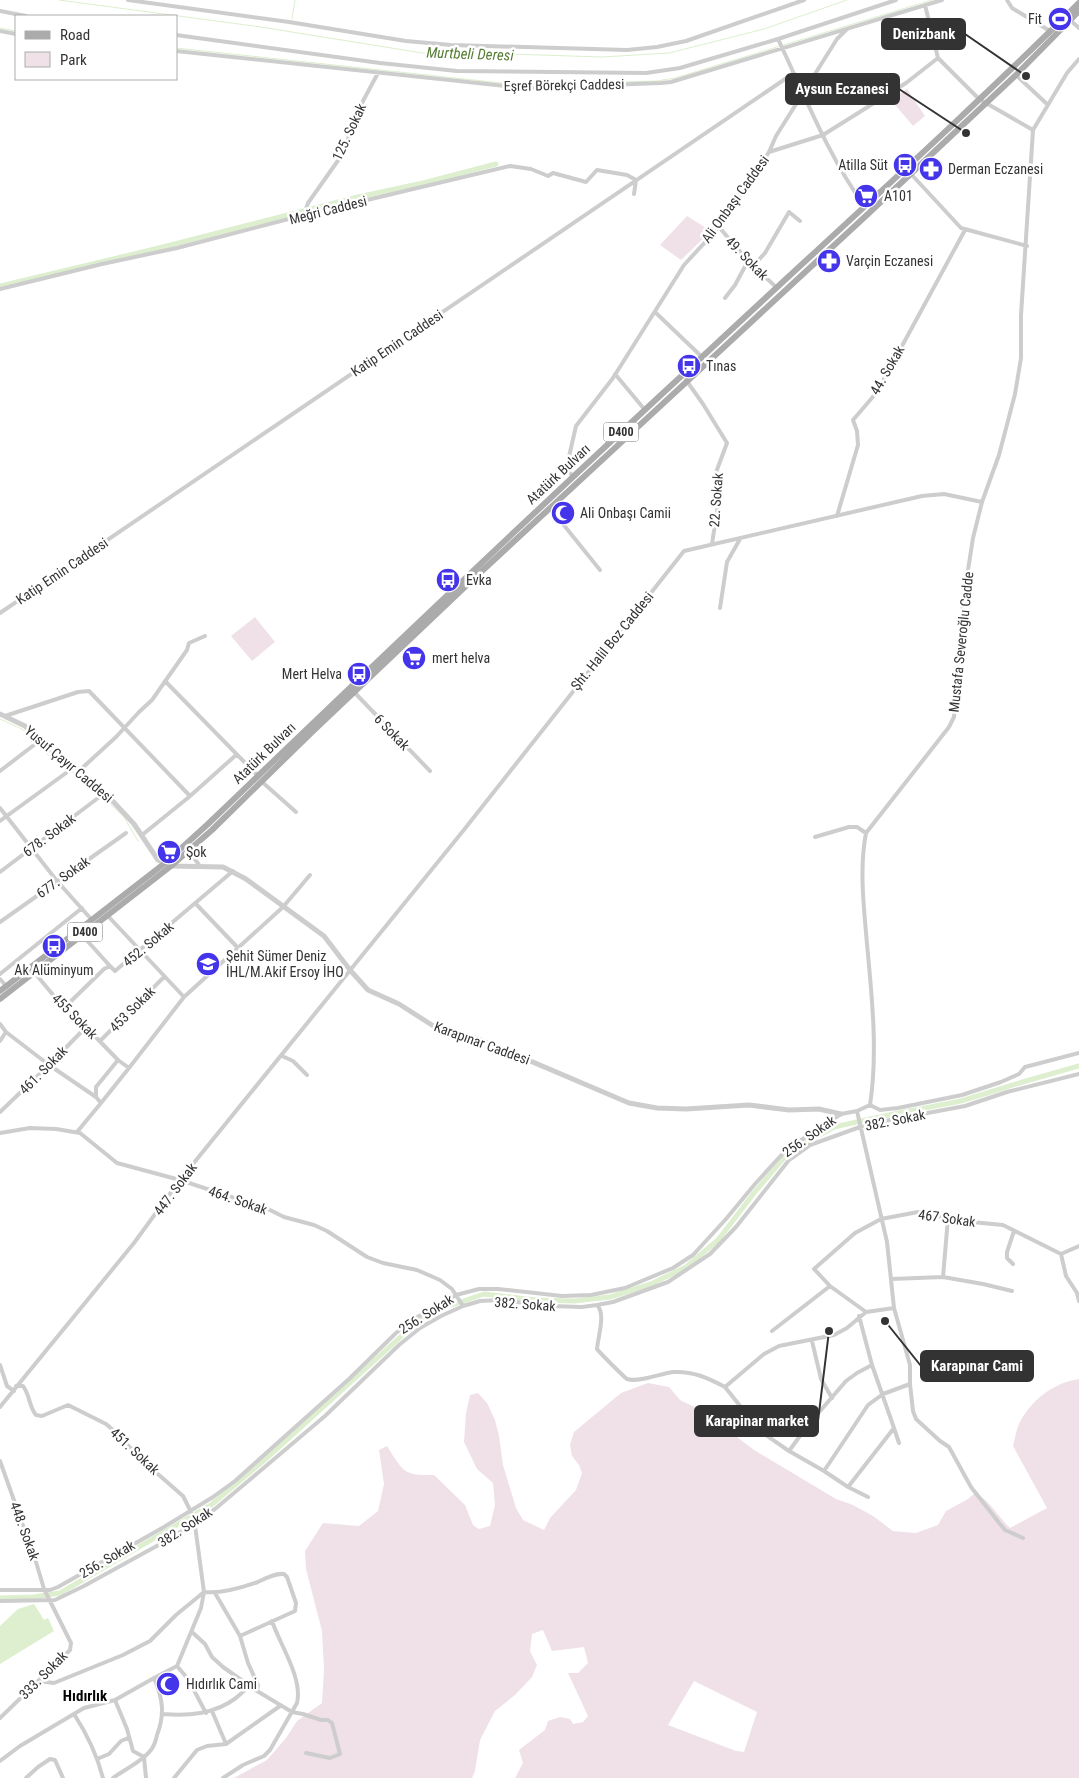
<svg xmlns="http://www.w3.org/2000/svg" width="1079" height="1778" viewBox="0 0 1079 1778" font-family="'Roboto Condensed',sans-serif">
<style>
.green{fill:#efe1e7;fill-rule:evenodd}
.water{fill:#ddefce}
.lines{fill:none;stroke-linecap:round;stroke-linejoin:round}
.stream{stroke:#ddefce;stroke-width:1}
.canal{stroke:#ddefce;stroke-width:5}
.minor{stroke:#cdcdcd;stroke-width:4}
.tertiary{stroke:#cdcdcd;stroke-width:5}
.primary{stroke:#ababab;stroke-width:6}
.labels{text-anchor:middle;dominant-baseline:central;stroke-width:5;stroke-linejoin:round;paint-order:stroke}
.shield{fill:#fff;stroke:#707070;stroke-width:1}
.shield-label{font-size:12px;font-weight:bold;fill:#333}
.poi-label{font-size:14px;fill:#333;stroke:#fff;text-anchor:start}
.street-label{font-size:14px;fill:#333;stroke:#fff}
.water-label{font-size:15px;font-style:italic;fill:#567e34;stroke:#fff}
.neighbourhood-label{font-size:15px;font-weight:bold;fill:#000;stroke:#fff}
.leader{fill:none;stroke:#333;stroke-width:2}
.callout-dot{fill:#333;stroke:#fff;stroke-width:2}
.callout{fill:#333;stroke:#333;stroke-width:2}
.callout-label{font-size:15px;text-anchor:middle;font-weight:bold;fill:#fff}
</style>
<rect width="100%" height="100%" fill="#fff"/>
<path class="green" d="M907,89L925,116L913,126L891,100Z
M687,216L711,231L681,260L660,245Z
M255,617L275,642L252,661L231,636Z
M1079,1379V1778H515L523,1763L519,1750L545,1730L548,1721L560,1717L570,1719L573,1724L583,1722L588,1716L568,1673H578L588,1663L584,1647L552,1651L543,1630L532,1634L530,1651L537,1665L532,1677L515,1695L495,1711L480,1740L475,1771L472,1778H234L267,1760L286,1738L297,1721L322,1703L324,1670L322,1631L306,1569L305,1551L323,1523L359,1526L378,1511L384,1484L379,1450L387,1446C403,1471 403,1476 434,1475L465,1505L473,1525L479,1529L490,1526L495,1505L493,1483L477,1469L464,1442L466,1413L470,1395L478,1393L487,1403L495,1420L499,1436L503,1465L516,1508L523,1520L544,1530L550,1518L576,1490L582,1473L579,1465L572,1456L570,1445L574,1432L621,1393L648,1383L669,1387L680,1400L703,1411L754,1450L836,1499L853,1505L873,1516L893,1531L916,1533L938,1525L946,1511L968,1499L975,1493C988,1498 999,1518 1010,1528L1047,1508L1013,1446C1015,1439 1016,1430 1019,1424C1031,1400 1053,1383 1079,1379ZM694,1681L757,1712L744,1752L736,1751L668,1725Z"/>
<path class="water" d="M34,1604L44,1620L48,1618L54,1631L0,1664V1626L18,1609Z"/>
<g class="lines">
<path class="stream" d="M59,0L261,27L441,56L509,54L602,57L669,53L764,29L847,0
M292,19L295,0
M0,28L16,31
M176,48L520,85L657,81L675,78L932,0
M0,719L22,729L48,755L77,775L103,797L124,817L138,841"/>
<path class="canal" d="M0,286L159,248L358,197L423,183L496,164
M0,1598L34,1597L60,1593L211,1505L268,1457L406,1332L421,1319L440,1309L484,1294L536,1300L574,1301L610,1297L651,1284L686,1267L718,1240L754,1193L789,1152L834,1127L889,1115L961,1101L1026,1081L1079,1066"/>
<path class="minor" d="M128,0L289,22L406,41L451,45L627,50L657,47L686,41L804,0
M1007,0L1012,8L1050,31
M0,11L26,16
M1070,20L1079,28
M0,31L16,34
M176,35L380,63L457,71L646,73L680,68L778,39L896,0
M778,39C805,96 828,156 865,207
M176,51L525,88L661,83L671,82L942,0
M938,58L979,99L1033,130
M1016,75L1048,105
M769,152L776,136L837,39L847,29
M911,174L961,228L1027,246
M304,215L308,203L344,152L355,116L378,73
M719,227L748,261L777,288
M754,265L765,253L789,212L800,221
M0,289L102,264L177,248L304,215L510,166L531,169L548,176L553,173L586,182L597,170L627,175L636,180L634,194
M725,298L735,285L748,261
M655,312L702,357
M615,374L645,410
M686,380L703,404L727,443L715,475L718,505L712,544
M573,477L569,471L568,461L576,426L613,378L684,265L719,227L769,152L823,135L906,83L938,58L925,5
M550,508L600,570
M837,516L858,445L857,431L853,420L877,392L965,230
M720,608L727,562L740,539
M0,613L794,73
M165,681L258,776
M355,693L430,771
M5,716L78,692L89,691L190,796
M80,770L116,737L139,712L152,700L187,650L189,643L205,636
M0,771L34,745
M261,781L296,812
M0,808L57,881L92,920
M0,821L66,773
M142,835L189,797L236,755
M815,837L849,827H857L866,833
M188,849L199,865
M0,872L98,798
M196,904L238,948
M107,915L184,997
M0,922L126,833
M82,935L110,966
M34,972L64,1008L86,1027L118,1060
M0,974L82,908
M0,979L7,987
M64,1008L104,969L110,966L115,971L233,871
M0,1024L6,1032L49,1065L96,1097
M0,1041L6,1032
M100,1041L164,977
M282,1056L293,1061L307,1075
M101,1103L129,1068
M870,1105C878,1053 872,997 867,944C864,908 859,869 866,833L949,727L954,717L963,602L973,538L982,502L999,455L1015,394L1021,358V315L1033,130L1067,73L1079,59
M870,1105L880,1110L898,1108L962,1095L1001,1082L1019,1074L1025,1067L1079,1053
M857,1111L887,1242L894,1308L910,1365V1384L913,1411L916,1419L940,1441L949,1447L971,1487L1000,1524L1005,1530L1023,1538
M0,1112L49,1065L86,1027
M77,1132L101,1103L96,1097V1087L118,1060L129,1068L184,997L283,907L310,875
M0,1133L30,1128L56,1129L80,1133L117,1163L180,1180L268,1209L284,1217L314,1225L327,1231L367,1257L383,1263L417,1270L440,1280L452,1289L463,1306
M1061,1254L1079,1246
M1013,1264L1007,1258V1252L1014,1231
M943,1277L948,1218
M891,1279L943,1277L983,1284L1012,1291
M597,1305C606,1314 598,1336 597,1349C600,1353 624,1377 627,1379C639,1383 661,1373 674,1372C693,1371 708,1378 725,1387L764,1354L779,1346L834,1335L847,1328L866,1312L894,1308
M866,1312L830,1286L814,1269L855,1233L881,1219L918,1212L961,1221L1003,1225L1061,1254L1066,1276L1077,1293L1079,1301
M772,1331L830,1286
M812,1341L821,1379L832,1398
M0,1365L7,1386L14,1391
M16,1386H23C30,1395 29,1407 36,1415L42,1416L68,1405L106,1424L113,1430L143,1461L183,1496L194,1518L204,1592L201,1608L177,1666L154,1678C163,1699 165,1714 157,1735C156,1740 154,1746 151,1750C142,1762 125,1769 113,1778
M725,1387L760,1431L789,1451L824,1471
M0,1407L134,1243L180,1180L463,831L684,551L922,496L944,494L982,502
M894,1428L899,1443
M789,1451L808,1425L846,1381L857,1373L872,1365
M0,1461L36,1562L44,1589L71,1643L70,1650L0,1718
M848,1487L894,1428L872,1365L859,1316
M868,1497L848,1487L824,1471L868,1405L883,1394L910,1384
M0,1590H50L58,1587L164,1527L213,1497L235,1481L349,1379L396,1333L414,1319L456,1295L479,1289H498L562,1296L591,1295L625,1288L673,1268L693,1255L726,1219L755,1184L786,1150L841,1114L857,1111L870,1105
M215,1593L240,1636L248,1663L258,1685L257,1691
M0,1601L55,1600L84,1586L173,1537L215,1509L325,1416L399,1345L420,1328L441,1316L463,1306L480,1301L500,1300L551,1306L582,1307L597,1305L613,1302L668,1282L710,1254L736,1227L789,1160L810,1145L860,1127L890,1120L965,1106L1007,1092L1079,1074
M192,1632L205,1644L212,1657L223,1667L257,1691L292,1712L303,1714L321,1720H328L332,1723L340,1754L330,1758L306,1753
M177,1666L188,1679L206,1713
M39,1681L54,1683L123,1655L150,1641L176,1615L204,1592C221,1594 241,1588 258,1582C266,1578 275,1573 284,1574L287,1577L296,1603L295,1611L240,1636
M115,1700L127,1729L133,1751L144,1757L146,1778
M212,1711L226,1744
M74,1714C87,1734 97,1755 103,1778
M163,1714C195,1717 228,1712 249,1685
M97,1759L109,1754L121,1741L128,1738
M0,1761L20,1746L84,1708L115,1700L154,1678
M26,1778L38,1767L50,1759L55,1760L63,1778
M174,1778L197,1750L207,1746L226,1744L280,1706
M223,1778L243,1765L264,1756L270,1750L297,1703C303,1678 280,1645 272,1621"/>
<path class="tertiary" d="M0,714L25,726L54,753L80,770L108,796L134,824L158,860L171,866L223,867L246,879L324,936L350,970L368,990L399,1004L435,1027L481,1040L629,1103L657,1108L686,1109L749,1105L789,1110L819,1109L841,1114"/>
<path class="primary" d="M0,991L165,863L208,824C371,667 535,511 702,357C828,239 957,124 1079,3
M0,999L171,866L212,830L312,732L469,583L869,213L1016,75L1079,11"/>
</g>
<defs>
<g id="stadium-disc" transform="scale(1.25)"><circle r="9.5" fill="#4434ea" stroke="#fff"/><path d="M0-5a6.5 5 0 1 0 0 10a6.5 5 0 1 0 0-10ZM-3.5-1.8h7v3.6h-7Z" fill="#fff"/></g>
<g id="bus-disc" transform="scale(1.25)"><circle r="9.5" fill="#4434ea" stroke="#fff"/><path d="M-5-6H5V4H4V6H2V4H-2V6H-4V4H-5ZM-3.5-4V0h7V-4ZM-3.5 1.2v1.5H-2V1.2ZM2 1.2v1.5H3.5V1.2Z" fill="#fff"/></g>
<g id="pharmacy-disc" transform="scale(1.25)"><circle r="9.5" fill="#4434ea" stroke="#fff"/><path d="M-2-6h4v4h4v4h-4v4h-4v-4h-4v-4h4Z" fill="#fff"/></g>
<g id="supermarket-disc" transform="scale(1.25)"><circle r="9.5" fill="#4434ea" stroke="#fff"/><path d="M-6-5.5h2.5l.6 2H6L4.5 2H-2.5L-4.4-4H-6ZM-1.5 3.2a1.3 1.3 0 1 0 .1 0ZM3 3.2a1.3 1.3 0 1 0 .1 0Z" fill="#fff"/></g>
<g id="mosque-disc" transform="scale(1.25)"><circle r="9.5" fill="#4434ea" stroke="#fff"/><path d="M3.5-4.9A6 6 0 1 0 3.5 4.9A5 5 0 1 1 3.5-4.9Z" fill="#fff"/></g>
<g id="school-disc" transform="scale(1.25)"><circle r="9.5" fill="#4434ea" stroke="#fff"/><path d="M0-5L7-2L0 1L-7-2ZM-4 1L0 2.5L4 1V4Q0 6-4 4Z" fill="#fff"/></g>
</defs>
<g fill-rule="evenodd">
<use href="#stadium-disc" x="1060" y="19"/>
<use href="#bus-disc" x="905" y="165"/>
<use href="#pharmacy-disc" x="931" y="169"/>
<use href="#supermarket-disc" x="866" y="196"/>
<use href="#pharmacy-disc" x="829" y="261"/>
<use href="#bus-disc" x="689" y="366"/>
<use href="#mosque-disc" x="563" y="513"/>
<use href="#bus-disc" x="448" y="580"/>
<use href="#supermarket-disc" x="414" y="658"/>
<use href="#bus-disc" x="359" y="674"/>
<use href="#supermarket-disc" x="169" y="852"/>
<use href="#bus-disc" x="54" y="946"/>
<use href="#school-disc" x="208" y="964"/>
<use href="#mosque-disc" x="168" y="1684"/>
</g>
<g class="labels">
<g class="shield">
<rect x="603.5" y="422.5" width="35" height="19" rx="4"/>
<rect x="67.5" y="922.5" width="35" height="19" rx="4"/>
</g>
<g class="shield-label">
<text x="621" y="432">D400</text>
<text x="85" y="932">D400</text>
</g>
<g class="poi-label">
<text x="1042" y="19" text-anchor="end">Fit</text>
<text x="888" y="165" text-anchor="end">Atilla Süt</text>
<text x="948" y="169">Derman Eczanesi</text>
<text x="884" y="196">A101</text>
<text x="846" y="261">Varçin Eczanesi</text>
<text x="706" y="366">Tınas</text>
<text x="580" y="513">Ali Onbaşı Camii</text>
<text x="466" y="580">Evka</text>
<text x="432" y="658">mert helva</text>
<text x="342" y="674" text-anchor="end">Mert Helva</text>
<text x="186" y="852">Şok</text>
<text x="226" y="956">Şehit Sümer Deniz<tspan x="226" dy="16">İHL/M.Akif Ersoy İHO</tspan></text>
<text x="54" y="970" text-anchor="middle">Ak Alüminyum</text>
<text x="186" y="1684">Hıdırlık Cami</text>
</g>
<g class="street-label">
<text transform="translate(564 85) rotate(-1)">Eşref Börekçi Caddesi</text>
<text transform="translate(349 132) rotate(-65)">125. Sokak</text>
<text transform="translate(735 199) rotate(-54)">Ali Onbaşı Caddesi</text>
<text transform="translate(328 210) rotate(-14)">Meğri Caddesi</text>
<text transform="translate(747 258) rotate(46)">49. Sokak</text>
<text transform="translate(397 343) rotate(-34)">Katip Emin Caddesi</text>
<text transform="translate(887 370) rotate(-60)">44. Sokak</text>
<text transform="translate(558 474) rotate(-43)">Atatürk Bulvarı</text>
<text transform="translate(716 500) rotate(-86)">22. Sokak</text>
<text transform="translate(62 571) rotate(-34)">Katip Emin Caddesi</text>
<text transform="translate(612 641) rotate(-51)">Şht. Halil Boz Caddesi</text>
<text transform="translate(961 642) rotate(-84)">Mustafa Severoğlu Cadde</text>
<text transform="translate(392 732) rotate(46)">6 Sokak</text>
<text transform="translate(264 753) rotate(-44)">Atatürk Bulvarı</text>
<text transform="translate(69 764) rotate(40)">Yusuf Çayır Caddesi</text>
<text transform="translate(49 835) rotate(-37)">678. Sokak</text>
<text transform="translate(63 877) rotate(-35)">677. Sokak</text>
<text transform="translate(148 944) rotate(-40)">452. Sokak</text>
<text transform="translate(132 1009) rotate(-45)">453 Sokak</text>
<text transform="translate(75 1016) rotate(45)">455 Sokak</text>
<text transform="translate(482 1043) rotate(20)">Karapınar Caddesi</text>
<text transform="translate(43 1070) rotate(-45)">461. Sokak</text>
<text transform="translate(895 1120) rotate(-11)">382. Sokak</text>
<text transform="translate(809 1136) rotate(-35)">256. Sokak</text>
<text transform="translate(175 1189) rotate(-53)">447. Sokak</text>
<text transform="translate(238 1200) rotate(19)">464. Sokak</text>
<text transform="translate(947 1218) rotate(8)">467 Sokak</text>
<text transform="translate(525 1304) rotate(4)">382. Sokak</text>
<text transform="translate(426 1314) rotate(-32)">256. Sokak</text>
<text transform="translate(135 1451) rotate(43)">451. Sokak</text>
<text transform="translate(185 1527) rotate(-33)">382. Sokak</text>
<text transform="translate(25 1531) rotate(70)">448. Sokak</text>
<text transform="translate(107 1559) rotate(-30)">256. Sokak</text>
<text transform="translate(43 1675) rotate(-45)">333. Sokak</text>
</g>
<g class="water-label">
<text transform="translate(470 54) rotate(2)">Murtbeli Deresi</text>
</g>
<g class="neighbourhood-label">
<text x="85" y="1696">Hıdırlık</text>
</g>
</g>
<path class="leader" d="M1026 76L965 34M966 133L899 89M885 1321L921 1366M829 1331L818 1421"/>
<g class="callout-dot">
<circle cx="1026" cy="76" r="5"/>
<circle cx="966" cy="133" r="5"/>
<circle cx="885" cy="1321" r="5"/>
<circle cx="829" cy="1331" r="5"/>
</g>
<g class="callout">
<rect x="882" y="19" width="83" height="30" rx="5"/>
<rect x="786" y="74" width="113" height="30" rx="5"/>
<rect x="921" y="1351" width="112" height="30" rx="5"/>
<rect x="695" y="1406" width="123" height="30" rx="5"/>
</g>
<g class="callout-label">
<text x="924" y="39">Denizbank</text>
<text x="842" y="94">Aysun Eczanesi</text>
<text x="977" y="1371">Karapınar Cami</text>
<text x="757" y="1426">Karapinar market</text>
</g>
<rect x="15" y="15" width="162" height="65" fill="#ffffff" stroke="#adadad"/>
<rect x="25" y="31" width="25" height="8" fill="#ababab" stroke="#adadad"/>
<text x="60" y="40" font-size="15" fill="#333333">Road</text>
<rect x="25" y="52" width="25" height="15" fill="#efe1e7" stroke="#adadad"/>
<text x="60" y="65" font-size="15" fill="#333333">Park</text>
</svg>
